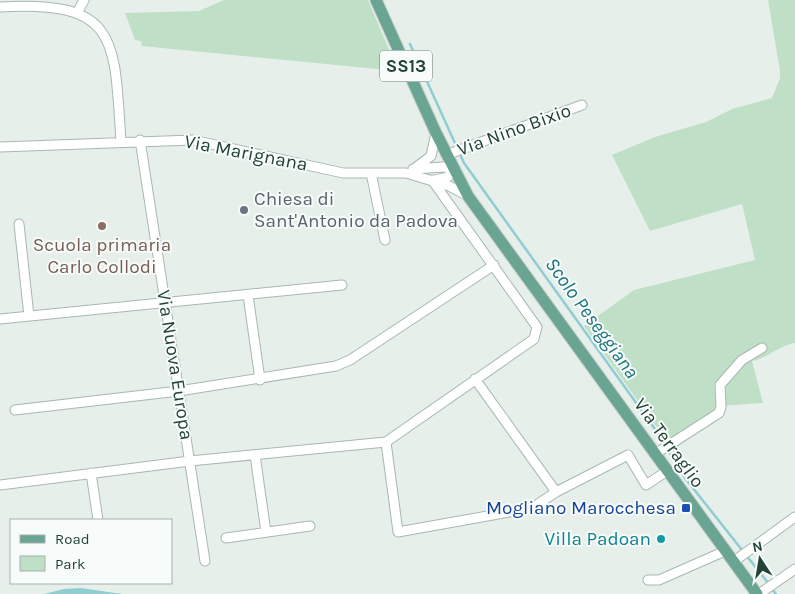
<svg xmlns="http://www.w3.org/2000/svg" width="795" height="594" viewBox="0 0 795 594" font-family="Karla,sans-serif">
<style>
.green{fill:#bfe0c6}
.water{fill:#8fcdd3}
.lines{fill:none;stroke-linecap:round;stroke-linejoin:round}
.stream{stroke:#8fcdd3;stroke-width:2.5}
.minor-casing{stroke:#a8b8b1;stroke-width:11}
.major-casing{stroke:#c2cac7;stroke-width:13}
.minor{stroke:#fff;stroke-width:9}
.major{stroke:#6aa492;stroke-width:11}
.worship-dot{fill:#6b7280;stroke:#f7fbf9;stroke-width:2}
.education-dot{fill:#8d6e63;stroke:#f7fbf9;stroke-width:2}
.transit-dot{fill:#1a4fb4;stroke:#f7fbf9;stroke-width:2}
.culture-dot{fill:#0f9aa8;stroke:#f7fbf9;stroke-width:2}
.labels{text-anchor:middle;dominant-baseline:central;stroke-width:4;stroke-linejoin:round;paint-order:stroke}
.shield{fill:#f7fbf9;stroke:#637a72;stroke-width:1}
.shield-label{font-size:18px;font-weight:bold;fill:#244238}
.street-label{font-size:19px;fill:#244238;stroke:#f7fbf9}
.worship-label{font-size:19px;fill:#5b616d;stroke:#f7fbf9;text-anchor:start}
.education-label{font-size:19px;fill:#785e54;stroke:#f7fbf9}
.transit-label{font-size:19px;fill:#164399;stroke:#f7fbf9;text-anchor:end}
.culture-label{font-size:19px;fill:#0d838f;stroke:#f7fbf9;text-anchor:end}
.water-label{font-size:20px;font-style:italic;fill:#1d757f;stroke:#f7fbf9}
</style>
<rect width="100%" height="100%" fill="#e6efea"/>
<path class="green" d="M224,0H368L398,71L142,46L141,41L135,40L125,13L199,11Z
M768,0H795V343C775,347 769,358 752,361L763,403L718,406L674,451L584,326L634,290L755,260L742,204L650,231L612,155L655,137L706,122L732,109L772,98L780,78V71Z"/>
<path class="water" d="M81,588L122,594H44L64,589Z"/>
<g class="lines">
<path class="stream" d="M410,44L464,163L657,432L685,478L769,584
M772,589L776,594"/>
<g class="minor-casing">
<path id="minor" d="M0,7C120,0 114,40 121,141
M77,13L84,0
M140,140L205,561
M0,147L193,140L343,173H406L449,186L468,196
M446,155L582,105
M415,168L431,156L436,133
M413,169L444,167L453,169L448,177L435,180
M371,173L385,240
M19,224L29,316
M248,295L260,380
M0,319L342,285
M475,379L556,492
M15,410L179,391L336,366L350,360L494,265
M386,442L398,532L532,508L556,492L628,455L646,485L667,471
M655,454L719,413L721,407L720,385L742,360L762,348
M255,455L266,532
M91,473L98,520
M0,485L190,461L386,442L534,339L537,327L432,180
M226,538L310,526
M733,562L795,517
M648,580H659L725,551
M759,594L795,569"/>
</g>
<g class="major-casing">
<path id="major" d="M376,0L436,133L468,196L757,594"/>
</g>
<use href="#minor" class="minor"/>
<use href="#major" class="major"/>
</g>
<circle class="worship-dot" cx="244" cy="210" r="5"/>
<circle class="education-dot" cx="102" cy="226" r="5"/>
<rect class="transit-dot" x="681" y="503" width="10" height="10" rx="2.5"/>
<circle class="culture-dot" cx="661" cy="539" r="5"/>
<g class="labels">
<rect class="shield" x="380" y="50.5" width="52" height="31" rx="4"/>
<g class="shield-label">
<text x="406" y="66">SS13</text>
</g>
<g class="street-label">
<text transform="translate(514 130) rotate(-20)">Via Nino Bixio</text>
<text transform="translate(246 153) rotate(11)">Via Marignana</text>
<text transform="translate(175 365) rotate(81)">Via Nuova Europa</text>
<text transform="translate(669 443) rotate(54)">Via Terraglio</text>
</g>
<g class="worship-label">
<text x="254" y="199">Chiesa di<tspan x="254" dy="22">Sant'Antonio da Padova</tspan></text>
</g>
<g class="education-label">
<text x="102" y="245">Scuola primaria<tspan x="102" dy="22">Carlo Collodi</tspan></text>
</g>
<g class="transit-label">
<text x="676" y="508">Mogliano Marocchesa</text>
</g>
<g class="culture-label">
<text x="651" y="539">Villa Padoan</text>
</g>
<g class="water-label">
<text transform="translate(592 318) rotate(54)">Scolo Peseggiana</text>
</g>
</g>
<rect x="10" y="519" width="162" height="65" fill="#f7fbf9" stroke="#a3b1ac"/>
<rect x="20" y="535" width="25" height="8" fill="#6aa492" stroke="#a3b1ac"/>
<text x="55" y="544" font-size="15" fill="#244238">Road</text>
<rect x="20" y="556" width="25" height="15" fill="#bfe0c6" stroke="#a3b1ac"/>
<text x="55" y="569" font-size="15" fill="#244238">Park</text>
<g transform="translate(760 559) rotate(348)" stroke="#f7fbf9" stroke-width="4" paint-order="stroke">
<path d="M0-4L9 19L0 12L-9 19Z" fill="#244238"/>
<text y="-8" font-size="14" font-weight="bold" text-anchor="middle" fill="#244238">N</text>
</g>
</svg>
